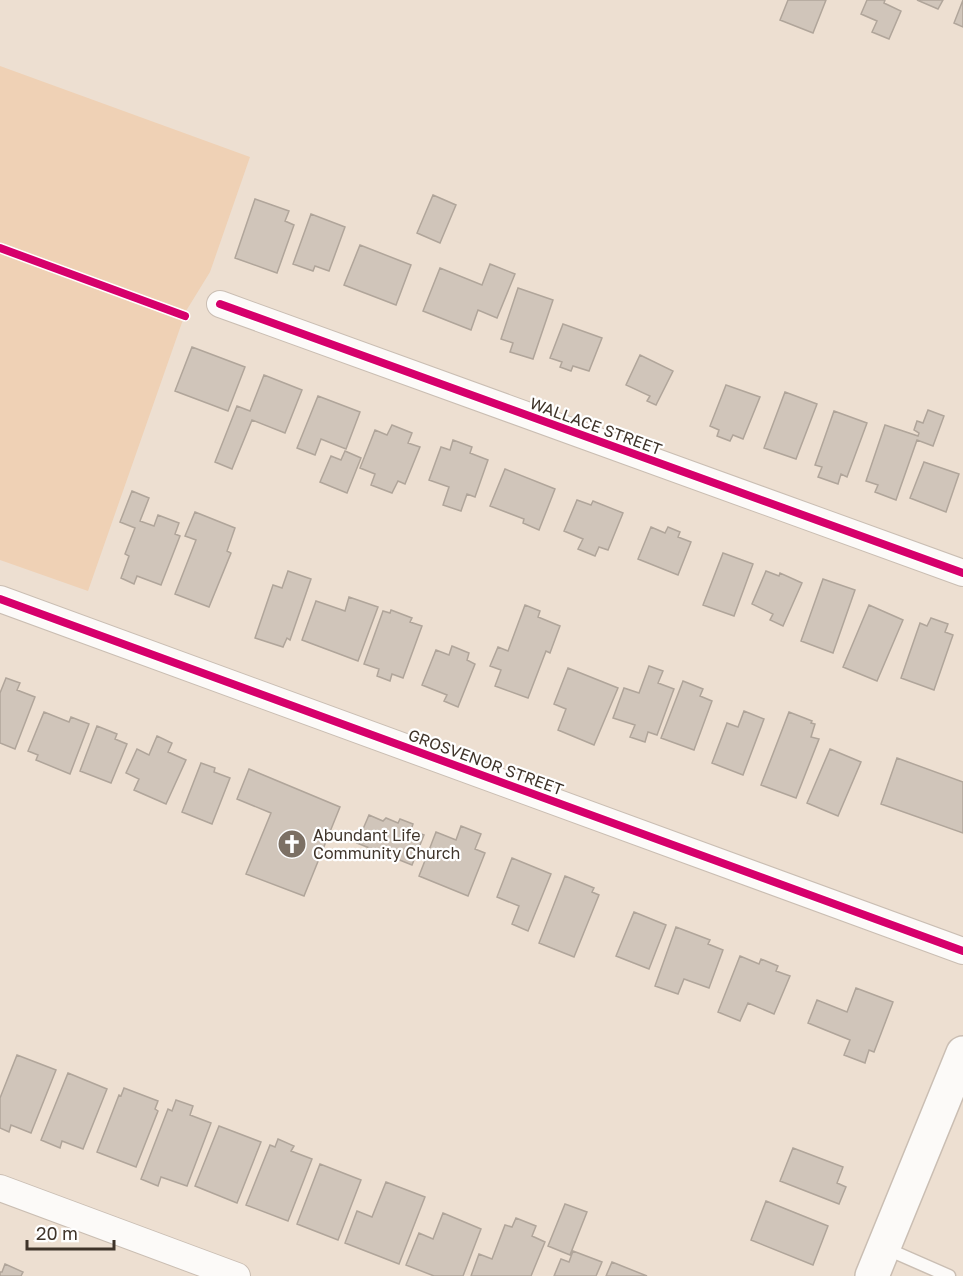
<svg xmlns="http://www.w3.org/2000/svg" width="963" height="1276" viewBox="0 0 963 1276" font-family="'Golos Text',sans-serif">
<style>
.green{fill:#efd1b5}
.building{fill:#d0c5ba;stroke:#b0a59a;stroke-width:1.5}
.lines{fill:none;stroke-linecap:round;stroke-linejoin:round}
.service-casing{stroke:#cabeb3;stroke-width:15}
.minor-casing{stroke:#cabeb3;stroke-width:28}
.secondary-casing{stroke:#cabeb3;stroke-width:36}
.service{stroke:#fcfaf8;stroke-width:12}
.minor{stroke:#fcfaf8;stroke-width:26}
.secondary{stroke:#fcfaf8;stroke-width:33}
.cycleway-casing{stroke:#fff;stroke-width:11}
.cycleway{stroke:#d6006c;stroke-width:8}
.labels{text-anchor:middle;dominant-baseline:central;stroke-width:4.5;stroke-linejoin:round;paint-order:stroke}
.street-label{font-size:16px;fill:#3f342a;stroke:#fff}
.poi-label{font-size:16px;fill:#3f342a;stroke:#fff;text-anchor:start}
</style>
<rect width="100%" height="100%" fill="#eddfd1"/>
<path class="green" d="M0,66L250,157L210,272L186,311L88,591L0,560Z"/>
<path class="building" d="M788,0H826L813,33L780,20Z
M867,0H885L884,3L901,11L889,39L872,32L877,21L861,14Z
M917,0H943L938,9Z
M963,0V27L954,23Z
M433,195L456,205L440,243L417,233Z
M255,199L289,211L285,221L294,225L277,273L235,258Z
M311,214L345,227L329,271L315,266L313,271L293,264Z
M360,245L411,265L396,305L344,285Z
M490,264L515,274L497,318L478,310L471,330L423,311L440,268L482,285Z
M518,288L553,300L533,359L510,352L513,343L501,339Z
M563,324L602,338L589,371L573,366L571,371L560,367L562,362L550,358Z
M192,347L245,367L228,411L175,391Z
M640,355L673,371L656,405L647,401L650,396L626,385Z
M264,375L302,390L285,433L252,420L232,469L215,462L237,406L250,411Z
M726,385L760,397L743,439L733,435L730,441L717,436L719,430L710,426Z
M785,392L817,404L796,459L764,448Z
M318,396L360,412L346,449L321,439L315,455L297,448Z
M928,410L944,416L933,446L917,440L896,500L875,492L878,485L866,481L885,425L918,436L919,433L914,430L917,421L923,423Z
M834,411L867,423L847,477L841,474L838,484L818,477L822,467L815,465Z
M392,425L412,433L408,443L420,447L405,484L398,481L392,493L371,485L375,474L360,468L375,430L387,435Z
M453,440L472,447L470,453L488,460L475,497L467,494L461,511L443,505L449,487L429,480L441,447L450,450Z
M345,451L361,458L347,493L320,482L331,456L341,460Z
M924,462L959,474L946,512L910,498Z
M505,469L555,489L539,530L523,523L524,519L490,506Z
M132,491L149,498L140,521L154,526L158,515L179,523L175,534L180,536L161,585L137,576L134,584L121,578L129,556L125,554L135,528L120,522Z
M577,500L591,505L593,501L623,513L608,550L599,547L595,556L578,549L583,539L564,531Z
M195,512L235,528L227,551L231,553L209,607L175,594L196,540L185,536Z
M651,527L665,533L668,527L680,532L678,537L691,542L678,575L638,559Z
M723,553L753,564L734,616L703,605Z
M288,571L311,579L290,640L287,638L283,647L255,638L273,585L282,588Z
M766,571L779,576L780,573L802,583L783,626L770,620L773,614L752,604Z
M823,579L855,590L833,653L801,641Z
M349,597L378,607L358,661L302,640L316,601L345,611Z
M525,605L540,611L538,617L560,626L550,653L546,651L528,698L495,686L501,670L490,666L498,647L508,651Z
M869,605L903,620L877,681L843,667Z
M391,610L412,618L410,622L422,626L403,678L392,674L390,681L377,676L379,669L364,664L383,611L390,613Z
M931,618L948,624L945,632L953,635L934,690L901,678L920,623L927,626Z
M452,646L469,653L467,660L475,664L458,707L444,701L447,695L422,685L436,650L449,655Z
M649,666L663,671L658,683L674,689L657,735L648,732L645,742L630,737L635,725L613,718L624,688L639,693Z
M568,668L618,688L594,745L558,730L566,709L554,704Z
M6,678L20,683L17,690L35,697L15,749L0,743V693Z
M683,681L703,689L700,696L712,701L694,750L661,738Z
M744,711L764,719L743,775L712,763L727,723L738,727Z
M44,712L69,722L71,717L89,724L70,774L36,760L38,755L28,751Z
M789,712L812,721L811,723L815,724L811,737L819,739L796,798L761,785Z
M97,726L117,734L115,739L127,744L111,783L80,771Z
M157,736L172,743L168,752L186,760L166,804L134,790L139,779L126,773L137,749L149,755Z
M830,749L861,762L838,816L807,803Z
M897,758L963,782V833L881,804Z
M201,763L215,768L214,772L230,778L212,824L182,812Z
M249,769L340,807L304,896L246,874L271,813L237,799Z
M369,815L383,821L386,818L398,823L400,819L413,824L411,830L424,835L412,865L357,843Z
M461,826L481,834L475,849L485,853L468,896L419,876L436,832L456,840Z
M512,858L551,874L528,931L512,924L519,906L497,897Z
M565,876L594,888L592,892L599,895L574,957L539,943Z
M634,912L666,925L649,969L616,956Z
M676,927L710,940L708,944L723,950L709,988L684,979L678,994L655,986Z
M740,956L759,964L761,959L778,966L776,971L790,976L774,1014L748,1003L740,1021L718,1012Z
M856,988L893,1002L874,1052L869,1050L865,1063L844,1055L850,1040L808,1023L817,1000L847,1012Z
M17,1055L56,1070L31,1133L11,1125L9,1132L0,1128V1098Z
M68,1073L107,1089L83,1149L62,1141L60,1148L41,1140Z
M124,1088L158,1101L155,1109L158,1111L136,1167L97,1152L119,1095L121,1096Z
M176,1100L193,1106L190,1115L211,1123L187,1186L161,1177L158,1186L141,1179L168,1109L172,1111Z
M219,1126L261,1142L237,1203L195,1186Z
M278,1139L294,1146L291,1151L312,1159L288,1221L246,1205L270,1145L275,1147Z
M793,1148L843,1167L837,1183L846,1187L839,1204L780,1181Z
M320,1164L361,1180L338,1240L297,1224Z
M386,1182L425,1197L399,1264L345,1243L357,1211L372,1217Z
M766,1201L828,1226L813,1265L751,1240Z
M565,1204L587,1212L570,1255L548,1246Z
M443,1213L481,1229L463,1276H434L406,1265L419,1233L433,1239Z
M516,1218L536,1226L532,1236L545,1242L531,1276H471L479,1254L492,1259L505,1225L512,1227Z
M573,1251L602,1262L596,1276H554L561,1259L569,1262Z
M612,1262L647,1276H606Z
M5,1264L23,1272L21,1276H0V1272H2Z"/>
<g class="lines">
<g class="service-casing">
<path id="service" d="M885,1248L949,1276"/>
</g>
<g class="minor-casing">
<path id="minor" d="M220,304L963,573
M0,599L963,951
M0,1188L237,1276"/>
</g>
<g class="secondary-casing">
<path id="secondary" d="M872,1276L963,1053"/>
</g>
<use href="#service" class="service"/>
<use href="#minor" class="minor"/>
<use href="#secondary" class="secondary"/>
<g class="cycleway-casing">
<path id="cycleway" d="M0,248L185,316
M220,304L963,573
M0,599L963,951"/>
</g>
<use href="#cycleway" class="cycleway"/>
</g>
<defs>
<g id="church-disc" transform="scale(1.5)"><circle r="9.5" fill="#7c7064" stroke="#fff"/><path d="M-1.2-6h2.4v3.5h3.3v2.4h-3.3V6h-2.4V-.1h-3.3v-2.4h3.3Z" fill="#fff"/></g>
</defs>
<g fill-rule="evenodd">
<use href="#church-disc" x="292" y="844"/>
</g>
<g class="labels">
<g class="street-label">
<text transform="translate(596 426) rotate(20)">WALLACE STREET</text>
<text transform="translate(486 762) rotate(20)">GROSVENOR STREET</text>
</g>
<g class="poi-label">
<text x="313" y="835">Abundant Life<tspan x="313" dy="18">Community Church</tspan></text>
</g>
</g>
<path d="M27 1240v9h87v-9" fill="none" stroke="#3f342a" stroke-width="3"/>
<text x="36" y="1240" font-size="18" fill="#3f342a" stroke="#ffffff" stroke-width="4.5" paint-order="stroke">20 m</text>
</svg>
